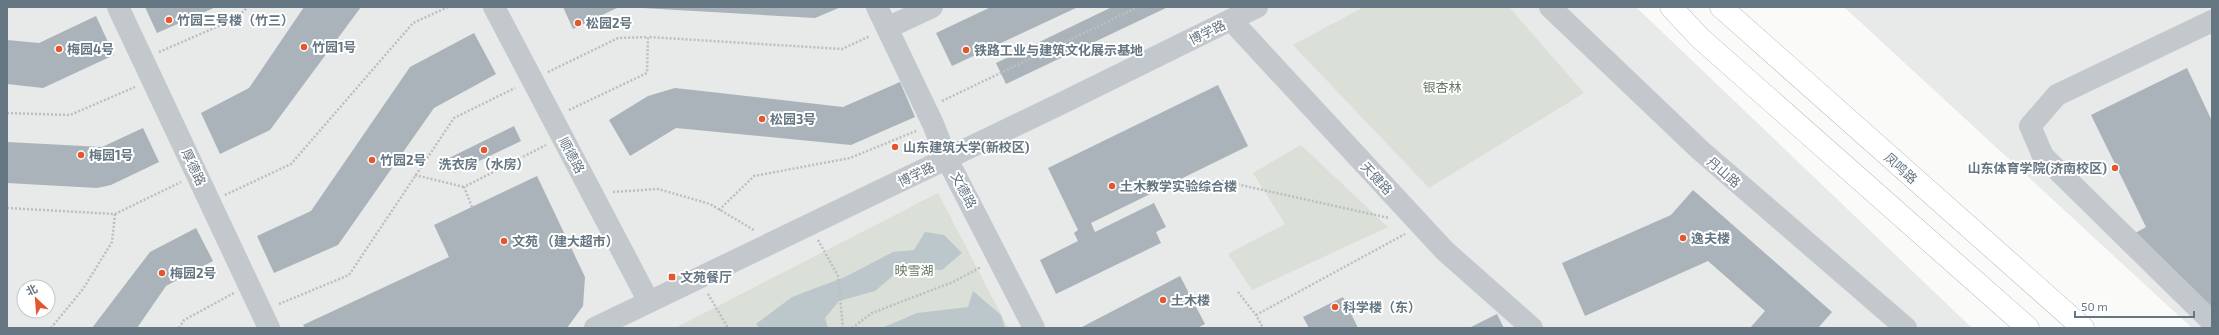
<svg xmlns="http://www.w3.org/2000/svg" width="2219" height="335" viewBox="0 0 2219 335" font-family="'Exo 2','Noto Sans SC',sans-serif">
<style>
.built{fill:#e8e9e9;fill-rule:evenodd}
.green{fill:#dadfd7}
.water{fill:#bbc7cb}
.building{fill:#aab3b9}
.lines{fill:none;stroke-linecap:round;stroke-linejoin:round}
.major-casing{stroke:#b5babe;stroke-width:23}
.path{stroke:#bbbfc2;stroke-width:2.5;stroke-dasharray:2 2;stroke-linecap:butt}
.minor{stroke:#c3c8cc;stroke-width:22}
.major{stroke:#fff;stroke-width:22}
.poi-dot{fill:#e4572e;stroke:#fff;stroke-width:1.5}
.labels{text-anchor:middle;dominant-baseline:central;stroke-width:4;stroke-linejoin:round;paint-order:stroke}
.poi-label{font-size:13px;font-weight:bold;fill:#657683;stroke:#fff;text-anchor:start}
.street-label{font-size:13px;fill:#657683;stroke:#fff}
.park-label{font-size:13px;fill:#687a64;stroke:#fff}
</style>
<rect width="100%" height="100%" fill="#fafaf8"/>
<path class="built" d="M7,7H1636L1972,328H7ZM24,287H48V311H24Z
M1844,7H2212V328H2192Z"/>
<path class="green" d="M1364,7H1509L1584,93L1429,188L1293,45Z
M1301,145L1388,227L1252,290L1228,254L1285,224L1253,173Z
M938,193L1008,328H675Z"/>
<path class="water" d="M925,232L944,235L962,253L942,270L902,268L875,291L839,301L825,318L828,328H759L756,324L792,297L845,277L893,252L914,250Z
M973,291L1001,315L1005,328H882L917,313L968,307Z"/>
<path class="building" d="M145,7H216L157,33Z
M304,7H361L270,130L220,154L201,113L249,88Z
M563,7H619L573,29Z
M625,7H841L815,18Z
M991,7H1078L952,66L936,33Z
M1112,7H1168L1006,84L996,63Z
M96,16L114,55L43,88L7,84V40L39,43Z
M474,33L496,74L434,108L338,245L274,273L257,236L311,211L410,67Z
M2187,68L2212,121V322L2130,236L2146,227L2091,115Z
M900,82L915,117L851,145L676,128L630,156L609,120L648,96L675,88L843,107Z
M1218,85L1248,146L1091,223L1095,232L1154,203L1166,227L1156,232L1161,243L1056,294L1040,260L1078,241L1074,233L1078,230L1048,168Z
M514,126L521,141L454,173L447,159Z
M143,128L159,162L111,185L97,188L7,183V142L102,147Z
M537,176L585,277L583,306L567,328H305L303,325L449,257L434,225Z
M1693,190L1832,312L1818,328H1750L1765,311L1708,261L1585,316L1562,263L1671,215Z
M196,228L213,261L166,286L137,328H92L150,252Z
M1180,276L1205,324L1197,328H1080Z
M1343,297L1358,328H1309L1303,317Z
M1497,314L1504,328H1469Z"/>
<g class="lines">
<g class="major-casing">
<path id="major" d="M1671,7L1700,38L2028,328
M1721,7L2083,328"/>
</g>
<path class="path" d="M159,52L235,19L248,7
M548,72L618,38L648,37
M942,101L1138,7
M569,110L647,73L648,37L842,49L870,36
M7,113L70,115L135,87
M415,175L464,187
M1218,180L1389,218
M613,192L658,189L710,204L754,230
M225,195L291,164L413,23L448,7
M472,207L464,187L546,145
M7,208L115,214L181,182
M719,210L754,176L850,158L916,131
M818,240L838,276L843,328
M1238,292L1256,315L1263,328
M708,294L728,328
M279,304L349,275L454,118L515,88
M1256,315L1405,234
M51,328L83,289L112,242L115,214
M179,328L184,320L234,293
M852,328L872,313L953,282L981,267"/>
<path class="minor" d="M118,7L269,328
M494,7L649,302
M877,7L933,124L947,159L1034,328
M1550,7L1700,150L1906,328
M1231,20L1445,251L1532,328
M2212,21L2057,95L2030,126L2043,156L2212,322
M887,28L932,7
M595,328L1056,106L1257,7"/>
<use href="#major" class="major"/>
</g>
<g class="poi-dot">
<circle cx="169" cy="20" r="4"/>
<circle cx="578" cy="23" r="4"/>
<circle cx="304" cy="47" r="4"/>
<circle cx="59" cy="49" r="4"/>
<circle cx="966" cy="50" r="4"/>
<circle cx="762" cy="119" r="4"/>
<circle cx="895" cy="147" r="4"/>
<circle cx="484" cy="150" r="4"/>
<circle cx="81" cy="155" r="4"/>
<circle cx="372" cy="160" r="4"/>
<circle cx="2115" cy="168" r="4"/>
<circle cx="1112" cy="186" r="4"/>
<circle cx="1683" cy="238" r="4"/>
<circle cx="504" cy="241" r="4"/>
<circle cx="162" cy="273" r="4"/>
<rect x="668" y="273" width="8" height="8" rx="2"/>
<circle cx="1163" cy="300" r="4"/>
<circle cx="1335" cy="307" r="4"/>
</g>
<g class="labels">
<g class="poi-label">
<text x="177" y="20">竹园三号楼（竹三）</text>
<text x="586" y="23">松园2号</text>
<text x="312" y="47">竹园1号</text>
<text x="67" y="49">梅园4号</text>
<text x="974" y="50">铁路工业与建筑文化展示基地</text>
<text x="770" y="119">松园3号</text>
<text x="903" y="147">山东建筑大学(新校区)</text>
<text x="89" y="155">梅园1号</text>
<text x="380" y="160">竹园2号</text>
<text x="484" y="164" text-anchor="middle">洗衣房（水房）</text>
<text x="2107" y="168" text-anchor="end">山东体育学院(济南校区)</text>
<text x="1120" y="186">土木教学实验综合楼</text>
<text x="1691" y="238">逸夫楼</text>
<text x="512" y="241">文苑 （建大超市）</text>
<text x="170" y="273">梅园2号</text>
<text x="680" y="277">文苑餐厅</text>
<text x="1171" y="300">土木楼</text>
<text x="1343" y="307">科学楼（东）</text>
</g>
<g class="street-label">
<text transform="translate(1207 32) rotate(-26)">博学路</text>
<text transform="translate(572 155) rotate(62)">顺德路</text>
<text transform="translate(194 167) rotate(65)">厚德路</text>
<text transform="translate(1901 168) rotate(42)">凤鸣路</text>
<text transform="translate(1724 172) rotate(41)">丹山路</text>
<text transform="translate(916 174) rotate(-26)">博学路</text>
<text transform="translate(1377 178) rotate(47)">天健路</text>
<text transform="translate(964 190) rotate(62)">文德路</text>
</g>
<g class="park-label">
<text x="1442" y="87">银杏林</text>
<text x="914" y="270">映雪湖</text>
</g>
</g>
<rect width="2219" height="335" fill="none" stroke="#657683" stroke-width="16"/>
<g transform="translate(36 299) rotate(334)"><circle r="19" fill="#ffffff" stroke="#c1c8cd"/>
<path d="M0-3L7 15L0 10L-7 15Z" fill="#e4572e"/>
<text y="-6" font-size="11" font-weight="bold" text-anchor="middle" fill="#657683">北</text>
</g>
<path d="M2075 311v6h119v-6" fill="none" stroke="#657683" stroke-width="2"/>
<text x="2081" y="311" font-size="12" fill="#657683" stroke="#ffffff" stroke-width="3" paint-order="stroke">50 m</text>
</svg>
